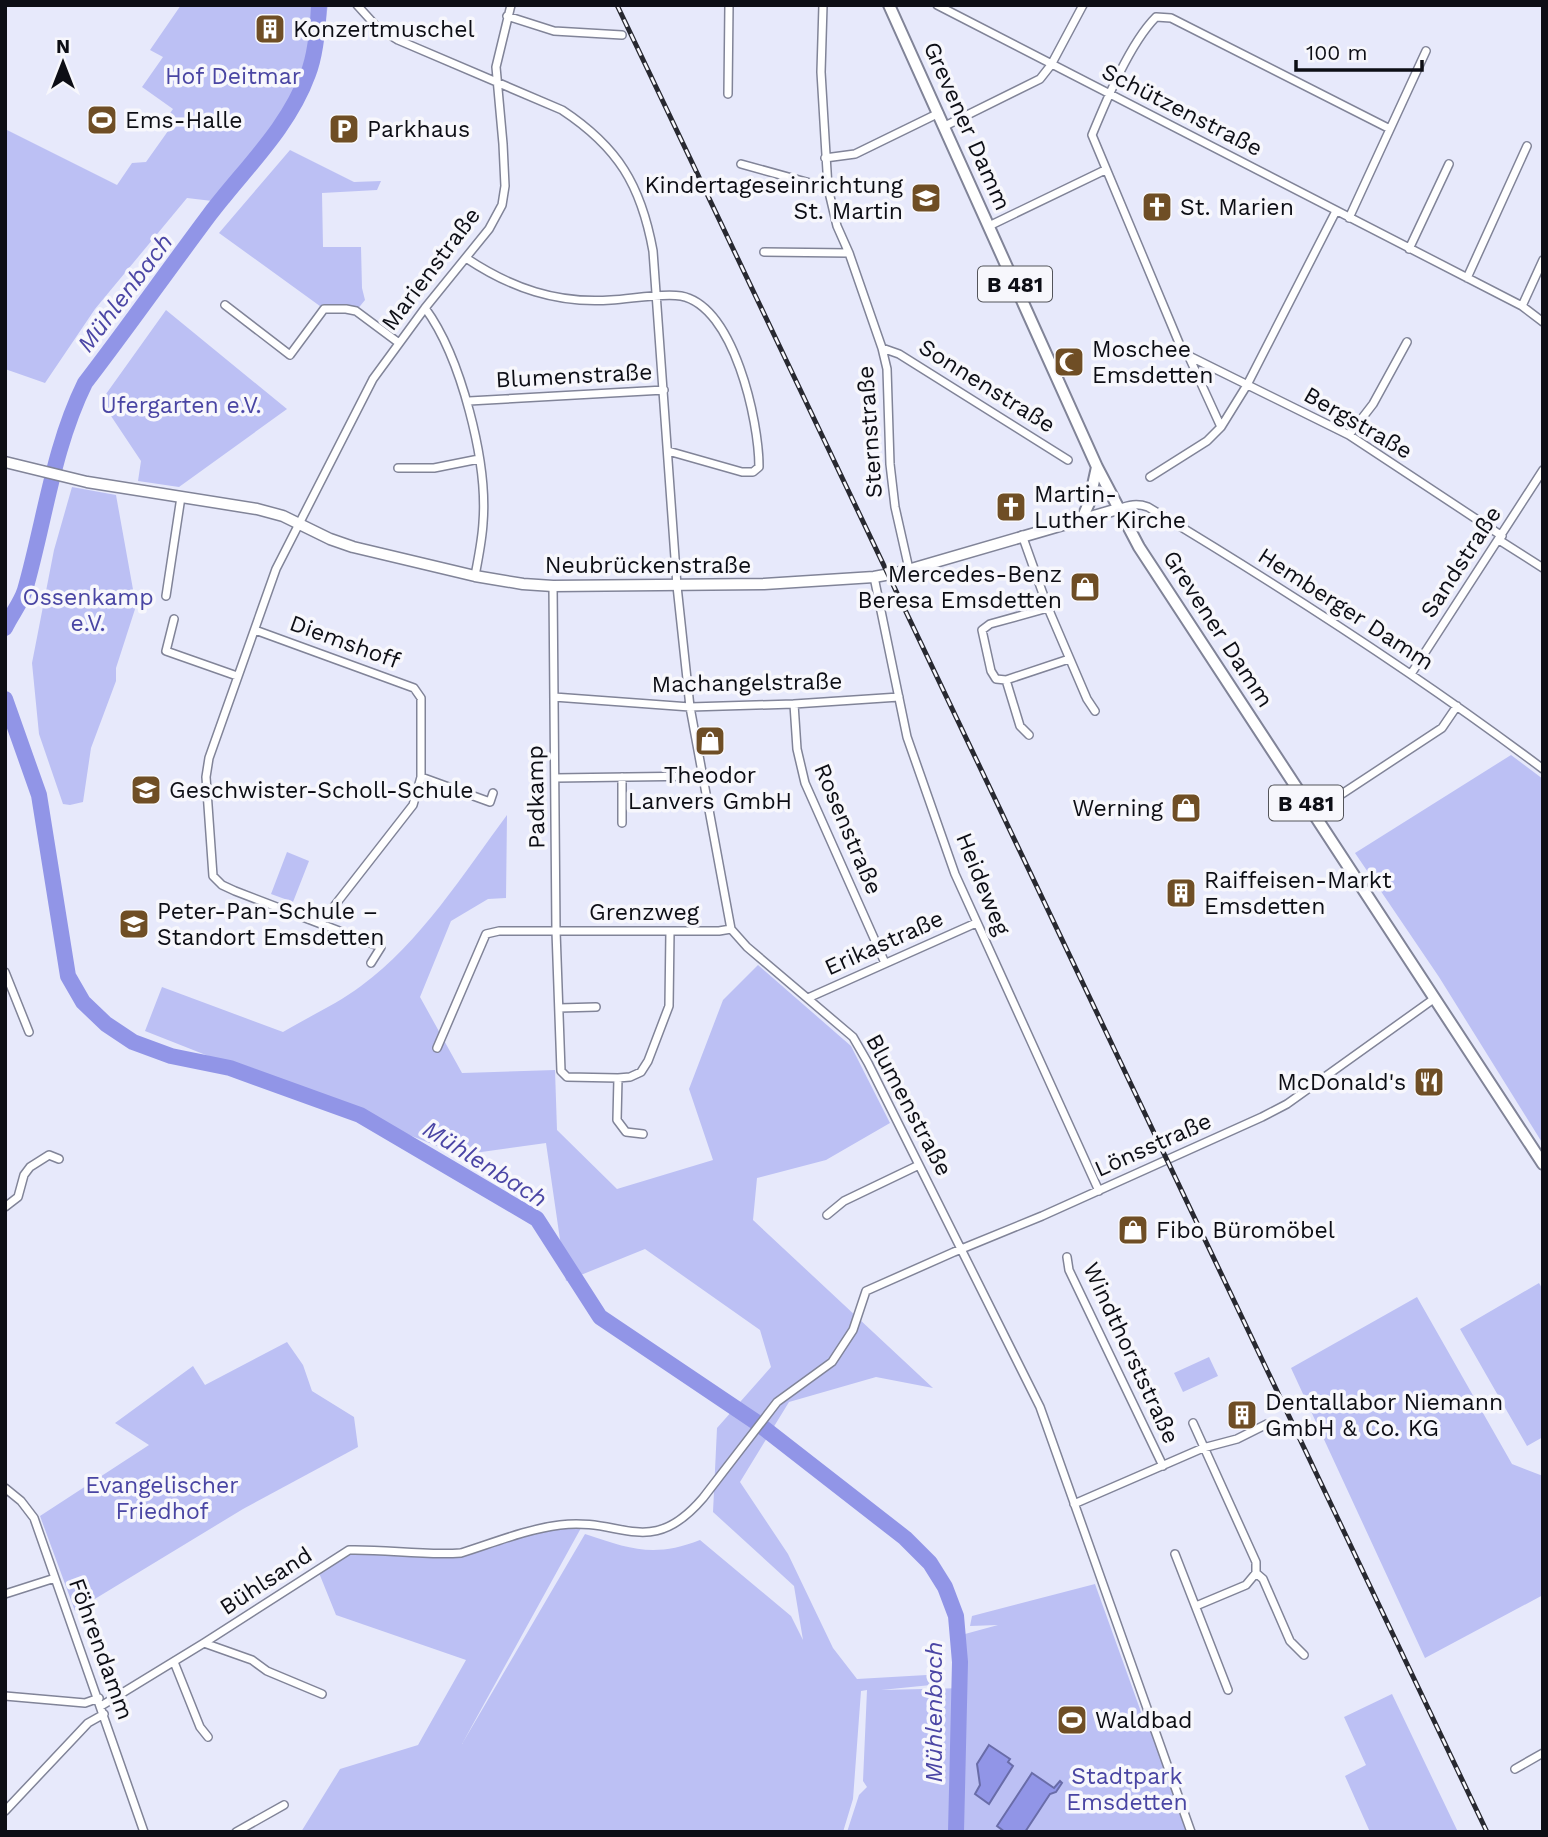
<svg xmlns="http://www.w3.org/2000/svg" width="1548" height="1837" viewBox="0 0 1548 1837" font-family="'Work Sans',sans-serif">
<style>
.green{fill:#bcc0f4}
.water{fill:#9195e7;stroke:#696ca8;stroke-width:2}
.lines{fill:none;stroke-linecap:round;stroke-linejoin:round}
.river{stroke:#9195e7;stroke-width:16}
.street-casing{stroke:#818498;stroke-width:10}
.secondary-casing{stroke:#818498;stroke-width:13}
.primary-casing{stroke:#818498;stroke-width:14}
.street{stroke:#fff;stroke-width:7}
.secondary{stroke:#fff;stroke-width:10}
.primary{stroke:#fff;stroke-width:10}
.rail-casing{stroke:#282931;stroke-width:5}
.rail{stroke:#f7f7fc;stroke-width:2.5;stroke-dasharray:8;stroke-linecap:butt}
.labels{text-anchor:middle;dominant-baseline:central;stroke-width:7;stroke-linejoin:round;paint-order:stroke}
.shield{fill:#f7f7fc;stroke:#53545a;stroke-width:2}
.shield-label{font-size:21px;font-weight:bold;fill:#0d0e15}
.poi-label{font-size:23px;fill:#0d0e15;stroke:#f7f7fc;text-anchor:start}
.park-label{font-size:23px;fill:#4945a3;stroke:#f7f7fc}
.street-label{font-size:23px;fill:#0d0e15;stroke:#f7f7fc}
.water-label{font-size:24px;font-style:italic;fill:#4b46a5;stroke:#f7f7fc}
</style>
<rect width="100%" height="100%" fill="#e7e9fb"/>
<path class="green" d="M181,5H328L325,24L287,126L229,203L187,198L95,309L45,383L5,369V300L7,297L5,295V129L117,185L132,163L146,162L168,131L161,126L173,109L142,87L163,57L150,50Z
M290,150L354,182L381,181L377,190L322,193L323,247H361L362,288L365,300L356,311L324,309L219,233Z
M166,310L287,409L179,487L138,481L141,461L101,401Z
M72,487L116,495L136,606L116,668V681L91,748L83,802L70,805L63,804L39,734L32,663L54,550Z
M1511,755L1543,779V1144L1439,977L1355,853Z
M507,815L506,898L488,899L451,921L420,997L462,1073L555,1070L557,1130L617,1189L713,1160L689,1089L723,1000L758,965L851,1046L890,1123L826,1160L757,1178L753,1220L933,1388L876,1377L789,1402L740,1482L788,1554L833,1648L857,1679L944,1674L941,1684L881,1690L966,1688L965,1634L998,1625L970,1626L972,1616L1095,1584L1145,1723H1149L1186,1832H847L859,1795L867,1787L863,1781L867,1690L861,1691L853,1799L843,1832H301L340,1769L418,1745L466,1660L336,1615L319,1573L350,1553L462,1554L557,1527L581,1528L462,1744L585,1534C630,1549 654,1558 700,1540L791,1616L803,1640L794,1586L713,1512L717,1428L771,1367L760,1330L645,1249L566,1281L546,1143L460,1155L145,1031L162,987L283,1032C308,1017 337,1004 361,986C421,942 463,874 507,815Z
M287,852L309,861L293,902L271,894Z
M1539,1283L1543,1290V1437L1527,1446L1460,1329Z
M1417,1297L1512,1464L1543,1476V1595L1425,1658L1291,1368Z
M287,1342L303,1365L312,1391L354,1417L358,1447L243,1509L75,1611L40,1516L149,1445L115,1423L193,1366L205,1385Z
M1209,1357L1218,1376L1183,1392L1174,1373Z
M1392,1694L1458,1832H1370L1345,1776L1366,1765L1344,1717Z"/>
<path class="water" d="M989,1745L1010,1759L1008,1762L1013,1766L989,1804L975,1794L980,1785L977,1764Z
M1032,1773L1054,1788L1060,1781L1062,1783L1056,1792L1050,1794L1025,1832H1005L997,1826Z"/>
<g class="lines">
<path class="river" d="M5,628C11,615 21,603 25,590C45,520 53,448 85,383C128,327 168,270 210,214C244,169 288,129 308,74C316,54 318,27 319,5
M5,699L39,795L68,976L83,1002L106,1024L133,1042L171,1056L230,1068L360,1115L537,1219L600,1317L756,1422L905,1538L930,1563L945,1587L956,1616L960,1662L956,1832"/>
<g class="street-casing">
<path id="street" d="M357,5L377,27L398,40L562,110C618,147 641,185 653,251L677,586L690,707L731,929L747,947L853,1037L868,1063L1040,1407L1191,1832
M823,5L821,72L828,188L837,226L849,253L882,348L887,369L890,464L895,507L909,569
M937,5L1522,306L1543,322
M507,16L554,31L622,35
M728,94L729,5
M945,126L1040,79L1051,65L1083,5
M1390,129L1171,18L1156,17C1130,43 1106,101 1092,135L1182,350L1189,356L1349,435L1502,536
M825,158L855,154L939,113
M741,164L828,188
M1349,218L1426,51
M989,226L1105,170
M1409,249L1449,164
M764,252L849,253
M466,258C511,288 557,304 611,300C631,299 661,293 681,296C734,306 759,421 759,467L753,472H742L668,451
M1467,278L1527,146
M225,305L290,355L324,309H346L356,311L399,343
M1522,306L1543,260
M425,308C461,357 488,462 483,523C482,541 478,559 475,576
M882,348L899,354L1068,460
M1189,357L1221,427
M469,401L664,390
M1349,435L1373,404L1407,342
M398,468H434L479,459
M1150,477L1207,441L1221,427L1247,385L1336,211
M1118,509C1129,505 1137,503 1148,507C1283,588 1417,674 1543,769
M1022,535L1048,608L1087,699L1095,711
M1499,540L1543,568
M874,577L907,737L955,874L1099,1191
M553,586L556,931L561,1071L567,1077L618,1078L630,1077L641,1072L648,1061L669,1006L670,931
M166,596L181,497
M174,619L166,651L237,676
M255,630L414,688L421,698V777L413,805L321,923
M1411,674L1543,470
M1006,680L1069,659
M554,697L690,707L794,704L899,697
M794,704L797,749L805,783L885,963
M1029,735L1020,726L1006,680L996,679L991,671L982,630L990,624L1048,608
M421,777L490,802L493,793
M622,777V823
M555,778L702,776
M1313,813L1442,728L1457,706
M371,963L381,947L235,891L222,885L213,876L206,777L209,758L276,569L373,379L425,308L489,229L502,205L505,186L503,144L496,67L511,5
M5,972L29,1032
M808,998L976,923
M559,1008L596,1007
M437,1048L486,934L499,931H719L731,929
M618,1078L617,1120L626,1132L643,1134
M5,1207L18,1197L24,1175L30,1167L49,1155L59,1159
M827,1215L844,1201L919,1165
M1067,1257L1069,1270L1163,1466
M1193,1423L1256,1562V1573L1263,1579L1290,1641L1304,1655
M5,1488L21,1501L34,1518L144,1832
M1074,1504L1203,1448L1237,1439L1267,1424
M1175,1554L1228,1690
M5,1594L55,1578
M1196,1606L1246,1585L1256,1573
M204,1643L252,1660L267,1671L322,1694
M174,1662L200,1727L208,1737
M5,1696L85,1703L99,1698
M101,1706L204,1643L349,1550C386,1549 424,1556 461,1553C493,1543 527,1529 560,1525C622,1517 650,1560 703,1498L777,1402L832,1362L853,1330L866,1291L954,1252L1042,1216L1262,1117L1287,1104L1435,998
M1515,1769L1543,1753
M5,1811L88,1723L104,1714
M236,1832L284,1805"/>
</g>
<g class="secondary-casing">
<path id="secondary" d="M5,462L87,482L257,509L283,516L330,539L353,547L475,576L523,584L553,586L764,584L874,577L901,572L1118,509"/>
</g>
<g class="primary-casing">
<path id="primary" d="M889,5L1097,467L1139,547L1543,1164
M1082,519L1089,503L1097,467"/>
</g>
<use href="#street" class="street"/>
<use href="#secondary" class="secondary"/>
<use href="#primary" class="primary"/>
<g class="rail-casing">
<path id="rail" d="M617,5L1487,1832"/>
</g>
<use href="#rail" class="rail"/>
</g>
<defs>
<g id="building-square" transform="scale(1.575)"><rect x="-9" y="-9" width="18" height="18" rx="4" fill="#6f4e25" stroke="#f7f7fc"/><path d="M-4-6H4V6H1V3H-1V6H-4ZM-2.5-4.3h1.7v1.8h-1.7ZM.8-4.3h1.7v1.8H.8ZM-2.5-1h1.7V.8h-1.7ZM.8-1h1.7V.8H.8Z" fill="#fff"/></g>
<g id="stadium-square" transform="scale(1.575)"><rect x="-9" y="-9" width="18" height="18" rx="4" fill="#6f4e25" stroke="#f7f7fc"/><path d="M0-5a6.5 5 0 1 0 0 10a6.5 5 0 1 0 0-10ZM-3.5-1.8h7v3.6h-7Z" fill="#fff"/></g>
<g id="parking-square" transform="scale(1.575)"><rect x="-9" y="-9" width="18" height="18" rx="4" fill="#6f4e25" stroke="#f7f7fc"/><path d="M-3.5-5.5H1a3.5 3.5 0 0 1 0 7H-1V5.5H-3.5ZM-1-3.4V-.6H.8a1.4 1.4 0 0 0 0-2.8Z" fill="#fff"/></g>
<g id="school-square" transform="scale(1.575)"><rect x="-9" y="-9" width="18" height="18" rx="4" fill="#6f4e25" stroke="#f7f7fc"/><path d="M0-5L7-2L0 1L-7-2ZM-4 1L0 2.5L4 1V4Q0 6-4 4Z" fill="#fff"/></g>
<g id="church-square" transform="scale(1.575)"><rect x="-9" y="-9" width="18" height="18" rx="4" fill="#6f4e25" stroke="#f7f7fc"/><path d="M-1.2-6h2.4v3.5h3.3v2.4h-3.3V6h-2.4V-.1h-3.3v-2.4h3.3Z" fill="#fff"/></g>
<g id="mosque-square" transform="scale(1.575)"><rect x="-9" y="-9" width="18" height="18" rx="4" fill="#6f4e25" stroke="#f7f7fc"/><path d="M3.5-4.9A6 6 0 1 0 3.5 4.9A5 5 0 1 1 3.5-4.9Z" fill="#fff"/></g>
<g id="shop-square" transform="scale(1.575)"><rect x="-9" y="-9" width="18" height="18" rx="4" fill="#6f4e25" stroke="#f7f7fc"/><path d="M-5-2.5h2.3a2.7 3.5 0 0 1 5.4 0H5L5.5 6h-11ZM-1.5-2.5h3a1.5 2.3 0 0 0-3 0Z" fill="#fff"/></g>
<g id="restaurant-square" transform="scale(1.575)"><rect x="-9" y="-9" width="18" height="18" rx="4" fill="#6f4e25" stroke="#f7f7fc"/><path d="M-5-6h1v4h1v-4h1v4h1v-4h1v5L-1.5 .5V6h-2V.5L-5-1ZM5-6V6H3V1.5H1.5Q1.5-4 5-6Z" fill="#fff"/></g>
</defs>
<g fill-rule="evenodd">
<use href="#building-square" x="270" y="29"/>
<use href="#stadium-square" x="102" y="120"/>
<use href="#parking-square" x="344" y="129"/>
<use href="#school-square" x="926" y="198"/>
<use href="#church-square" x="1157" y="207"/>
<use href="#mosque-square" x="1069" y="362"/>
<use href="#church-square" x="1011" y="507"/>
<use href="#shop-square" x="1085" y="587"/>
<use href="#shop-square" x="710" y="741"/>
<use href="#school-square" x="146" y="790"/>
<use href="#shop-square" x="1186" y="808"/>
<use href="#building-square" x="1181" y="893"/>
<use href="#school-square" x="134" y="924"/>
<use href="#restaurant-square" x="1429" y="1082"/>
<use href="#shop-square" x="1133" y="1230"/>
<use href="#building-square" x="1242" y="1415"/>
<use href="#stadium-square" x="1072" y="1720"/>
</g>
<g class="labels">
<g class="shield">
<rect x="978" y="266.5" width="74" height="35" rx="5"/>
<rect x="1269" y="785.5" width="74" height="35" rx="5"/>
</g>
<g class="shield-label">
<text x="1015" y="284">B 481</text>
<text x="1306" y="803">B 481</text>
</g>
<g class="poi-label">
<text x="293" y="29">Konzertmuschel</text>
<text x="125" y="120">Ems-Halle</text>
<text x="367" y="129">Parkhaus</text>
<text x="903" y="185" text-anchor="end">Kindertageseinrichtung<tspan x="903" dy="26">St. Martin</tspan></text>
<text x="1180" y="207">St. Marien</text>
<text x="1092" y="349">Moschee<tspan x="1092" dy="26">Emsdetten</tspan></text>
<text x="1034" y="494">Martin-<tspan x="1034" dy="26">Luther Kirche</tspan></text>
<text x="1062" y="574" text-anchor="end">Mercedes-Benz<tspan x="1062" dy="26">Beresa Emsdetten</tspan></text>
<text x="710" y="775" text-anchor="middle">Theodor<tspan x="710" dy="26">Lanvers GmbH</tspan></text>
<text x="169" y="790">Geschwister-Scholl-Schule</text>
<text x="1163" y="808" text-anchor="end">Werning</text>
<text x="1204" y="880">Raiffeisen-Markt<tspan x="1204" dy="26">Emsdetten</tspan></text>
<text x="157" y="911">Peter-Pan-Schule –<tspan x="157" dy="26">Standort Emsdetten</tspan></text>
<text x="1406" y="1082" text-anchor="end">McDonald's</text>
<text x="1156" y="1230">Fibo Büromöbel</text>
<text x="1265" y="1402">Dentallabor Niemann<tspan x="1265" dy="26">GmbH &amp; Co. KG</tspan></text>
<text x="1095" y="1720">Waldbad</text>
</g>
<g class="park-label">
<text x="233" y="76">Hof Deitmar</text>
<text x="181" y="405">Ufergarten e.V.</text>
<text x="88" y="597">Ossenkamp<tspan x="88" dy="26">e.V.</tspan></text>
<text x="162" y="1485">Evangelischer<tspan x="162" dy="26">Friedhof</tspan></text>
<text x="1127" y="1776">Stadtpark<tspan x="1127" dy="26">Emsdetten</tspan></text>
</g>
<g class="street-label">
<text transform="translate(1182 110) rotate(27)">Schützenstraße</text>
<text transform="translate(967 126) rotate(66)">Grevener Damm</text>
<text transform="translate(431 269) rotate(-53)">Marienstraße</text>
<text transform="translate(574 376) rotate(-3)">Blumenstraße</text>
<text transform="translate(987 386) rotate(32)">Sonnenstraße</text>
<text transform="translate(1358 423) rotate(30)">Bergstraße</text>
<text transform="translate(870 432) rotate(-94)">Sternstraße</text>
<text transform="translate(1461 562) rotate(-57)">Sandstraße</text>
<text x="648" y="565">Neubrückenstraße</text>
<text transform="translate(1346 609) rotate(33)">Hemberger Damm</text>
<text transform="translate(1218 629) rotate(57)">Grevener Damm</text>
<text transform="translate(345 642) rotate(20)">Diemshoff</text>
<text transform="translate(747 683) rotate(-1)">Machangelstraße</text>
<text transform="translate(536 797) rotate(-91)">Padkamp</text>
<text transform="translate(848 829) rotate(67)">Rosenstraße</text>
<text transform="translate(983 884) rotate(68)">Heideweg</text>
<text x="644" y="912">Grenzweg</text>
<text transform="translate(884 943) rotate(-24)">Erikastraße</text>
<text transform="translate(909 1105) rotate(62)">Blumenstraße</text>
<text transform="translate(1153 1145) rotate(-24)">Lönsstraße</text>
<text transform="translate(1131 1353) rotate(65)">Windthorststraße</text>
<text transform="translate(266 1581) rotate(-33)">Bühlsand</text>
<text transform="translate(101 1649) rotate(70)">Föhrendamm</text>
</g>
<g class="water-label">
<text transform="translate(125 293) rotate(-53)">Mühlenbach</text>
<text transform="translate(485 1164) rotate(32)">Mühlenbach</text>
<text transform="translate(934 1712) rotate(-90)">Mühlenbach</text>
</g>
</g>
<rect width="1548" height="1837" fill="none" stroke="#0d0e15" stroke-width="14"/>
<g transform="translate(63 63)" stroke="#f7f7fc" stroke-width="5" paint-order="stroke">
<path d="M0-5L12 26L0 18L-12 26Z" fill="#0d0e15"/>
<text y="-10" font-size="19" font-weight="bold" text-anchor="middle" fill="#0d0e15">N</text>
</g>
<path d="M1296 60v10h126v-10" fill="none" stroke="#0d0e15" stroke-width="3.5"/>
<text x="1306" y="60" font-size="21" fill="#0d0e15" stroke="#f7f7fc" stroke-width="5" paint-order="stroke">100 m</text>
</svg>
